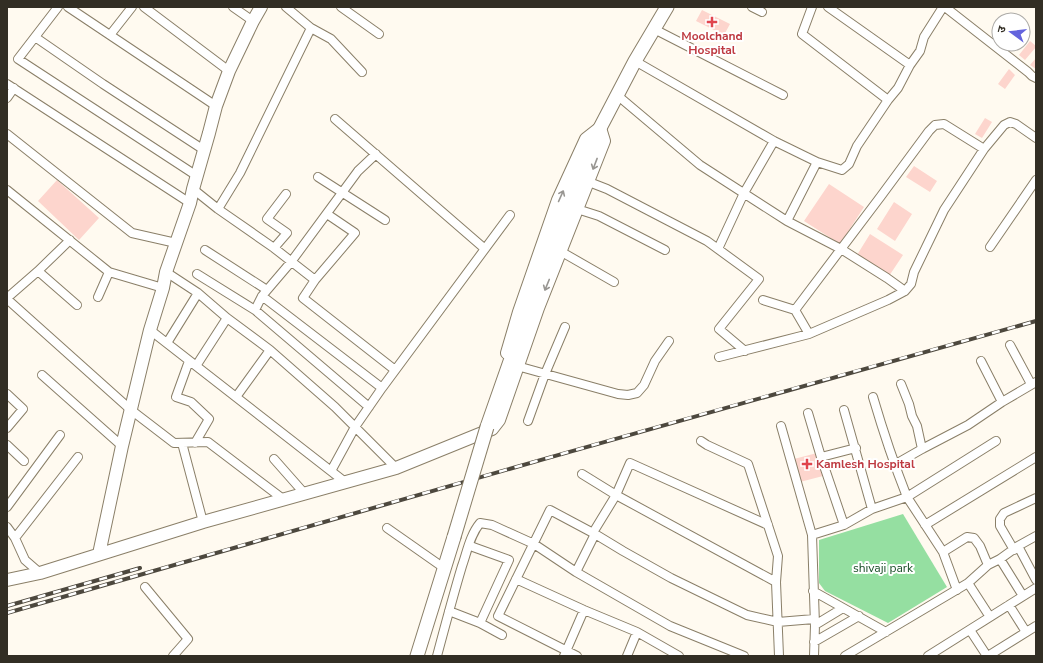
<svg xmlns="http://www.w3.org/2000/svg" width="1043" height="663" viewBox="0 0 1043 663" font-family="'Nunito Sans','Noto Sans Devanagari',sans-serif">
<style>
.green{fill:#95dfa1}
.building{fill:#fdd5cd}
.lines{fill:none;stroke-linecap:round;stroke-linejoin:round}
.street-casing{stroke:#8a7f68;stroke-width:10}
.secondary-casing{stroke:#8a7f68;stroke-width:14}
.primary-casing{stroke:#8a7f68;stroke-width:15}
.street{stroke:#fff;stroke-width:8}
.secondary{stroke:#fff;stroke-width:12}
.primary{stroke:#fff;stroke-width:13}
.rail-casing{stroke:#4d483e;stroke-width:4}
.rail{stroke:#fff;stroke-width:2.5;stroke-dasharray:8;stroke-linecap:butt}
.primary-bridge-casing{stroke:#8a7f68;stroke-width:15;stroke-linecap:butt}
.primary-bridge{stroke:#fff;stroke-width:13}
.oneway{stroke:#989692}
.health-dot{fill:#e0444e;stroke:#fff;stroke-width:1.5}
.labels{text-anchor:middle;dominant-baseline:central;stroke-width:4;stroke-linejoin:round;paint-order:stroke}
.health-label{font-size:12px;font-weight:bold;fill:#be3a42;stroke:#fff}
.park-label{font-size:12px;fill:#184e26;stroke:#fff}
</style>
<rect width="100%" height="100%" fill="#fffaf0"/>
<path class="green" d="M903,514L947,587L888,623L825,591L819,583V540Z"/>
<path class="building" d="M702,10L730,24L724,35L696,21Z
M999,26V36L994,32Z
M1030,41L1036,46V47L1025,60L1019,55Z
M1036,58V69L1030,65Z
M1009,69L1015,75L1005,89L998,84Z
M985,118L992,122L982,138L975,134Z
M914,166L937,181L930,192L906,177Z
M57,180L99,218L79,240L38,201Z
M829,184L864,207L840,244L804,221Z
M894,202L912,214L895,241L877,229Z
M870,234L903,255L889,276L857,255Z
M817,453L823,476L800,482L794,459Z"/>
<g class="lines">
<g class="street-casing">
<path id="street" d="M58,7L18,59L197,176
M68,7L216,106
M144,7L229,71
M233,7L253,21
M341,7L379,34
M752,7L762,12
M812,7L802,34L888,100
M828,7L910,65
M945,7L1028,72L1032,76L1036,78
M311,28L331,39L362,72
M654,29L783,95
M110,35L132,7
M35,37L103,84L204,150
M635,61L774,141L817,162L842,170L849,164L857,146L888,100L898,88L910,65L920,51L924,37L943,7
M7,84L190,203
M617,95L700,165L787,221L841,249L887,278L905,291
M7,98L14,88
M335,119L485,249
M7,134L132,233L176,243
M318,177L385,220
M589,182L607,189L707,241L759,279L719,329L745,351
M193,189L218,209L274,248L315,280L355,233L327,214
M7,190L109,272L163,288
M218,209L240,173L311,28L286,7
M577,209L599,216L665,250
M787,221L817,162
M990,247L1036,180
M274,248L287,233L267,219L286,194
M718,249L744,193L774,141
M205,250L267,290
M560,251L614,282
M38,271L70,240
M166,272L198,293L227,318L270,350L335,407L396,468
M197,274L255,310L369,407
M315,280L303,298L395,370
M262,296L382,388
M98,297L109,272
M7,298L38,271L77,305
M7,299L131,410L174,443L208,442L283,499
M763,300L795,310L809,334
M255,310L262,296L291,262L358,171L376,154
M795,310L881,196L929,131L935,125L944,124L984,149
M150,330L345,482
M167,343L198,293
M1010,345L1031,384
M719,357L809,334L888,300L905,291L911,284L914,272L944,210L984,149L1004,125L1010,122L1016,124L1036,138
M189,361L176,397L191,402L209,419L195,443
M981,361L1002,402
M196,366L227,318
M517,366L618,394L628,395L637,393L644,385L655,361L669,341
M42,375L122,446
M901,384L909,404L912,416L917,426L922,449
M7,394L23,409L7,428
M236,397L270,350
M873,397C883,431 894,464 907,497L996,441
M844,410L872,509
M808,413L821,457L844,525
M528,421L545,374L565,327
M781,426L812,535
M701,441L707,445L748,464L778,556L776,582L779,656
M182,443L203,522
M7,445L24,461
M821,457L856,448
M274,459L304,493
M894,465L922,449L968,425L1002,402L1036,382
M331,471L355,427L382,388L510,215
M582,474L616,495L776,582
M7,507L60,435
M925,525L1036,457
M7,527L15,538L25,560L40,573
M387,528L444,568
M15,538L78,457
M469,545L473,547L509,560L480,623
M1018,546L1036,580
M1014,550L1000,526V519L1004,513L1036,498
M943,552L967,537L974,538L980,546L988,565
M1000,559L1023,596
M576,572L595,534L594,531L616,495L630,463L768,525
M516,579L584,610L637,632L679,656
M968,583L990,617
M145,587L188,639L173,656
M813,591L886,632
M1009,605L1026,632
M449,611L480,623L502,635
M815,625L843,608
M970,630L987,656
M814,642L859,616
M437,656C445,626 453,596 462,566C467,552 470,535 480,523L492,525L534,544L576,572L670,626L744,656
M564,656L584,610
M577,656L498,616L550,510L595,534L623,551L671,578L747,615L778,622L814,619
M627,656L637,632
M814,656L815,625L812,535L844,525L872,509L907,497L943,552L957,590
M845,656L968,583L988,565L1000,559L1018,546L1036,536
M928,656L1036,588
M988,656L1036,626"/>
</g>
<g class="secondary-casing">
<path id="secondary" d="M99,554L122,446L150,330L163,288L166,272L190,203L193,189L209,133L216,106L229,71L253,21L261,7
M7,580L40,573L203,522L396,468L492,429L499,420L538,308L604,141L600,128L586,139L558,200L519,312L507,353"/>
</g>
<g class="primary-casing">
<path id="primary" d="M487,427L548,253L570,197L600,128L635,61L667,7
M417,656L454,537"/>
</g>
<use href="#street" class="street"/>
<use href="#secondary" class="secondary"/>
<use href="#primary" class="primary"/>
<g class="rail-casing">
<path id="rail" d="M7,606L140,568
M7,613C350,514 692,416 1036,321"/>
</g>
<use href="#rail" class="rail"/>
<g class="primary-bridge-casing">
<path id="primary-bridge" d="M454,537L487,427"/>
</g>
<use href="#primary-bridge" class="primary-bridge"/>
</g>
<defs><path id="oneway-shaft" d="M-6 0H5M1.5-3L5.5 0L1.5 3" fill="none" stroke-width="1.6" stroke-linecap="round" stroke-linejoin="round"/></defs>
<g class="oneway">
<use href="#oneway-shaft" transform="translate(595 164) rotate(111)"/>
<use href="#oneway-shaft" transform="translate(561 196) rotate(-66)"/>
<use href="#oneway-shaft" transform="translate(547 285) rotate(112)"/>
</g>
<g class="health-dot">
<path d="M710 16h4v4h4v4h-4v4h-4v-4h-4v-4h4z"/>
<path d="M805 458h4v4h4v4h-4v4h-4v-4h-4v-4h4z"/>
</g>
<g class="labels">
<g class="health-label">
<text x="712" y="36">Moolchand<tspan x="712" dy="14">Hospital</tspan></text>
<text x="816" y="464" text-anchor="start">Kamlesh Hospital</text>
</g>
<g class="park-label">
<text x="883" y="568">shivaji park</text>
</g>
</g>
<rect width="1043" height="663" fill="none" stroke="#322e24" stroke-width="16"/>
<g transform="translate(1011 32) rotate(285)"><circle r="19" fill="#ffffff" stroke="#adaba7"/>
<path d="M0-3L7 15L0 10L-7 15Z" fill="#6464dd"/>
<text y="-6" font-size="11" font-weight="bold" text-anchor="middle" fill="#322e24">उ</text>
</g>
</svg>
